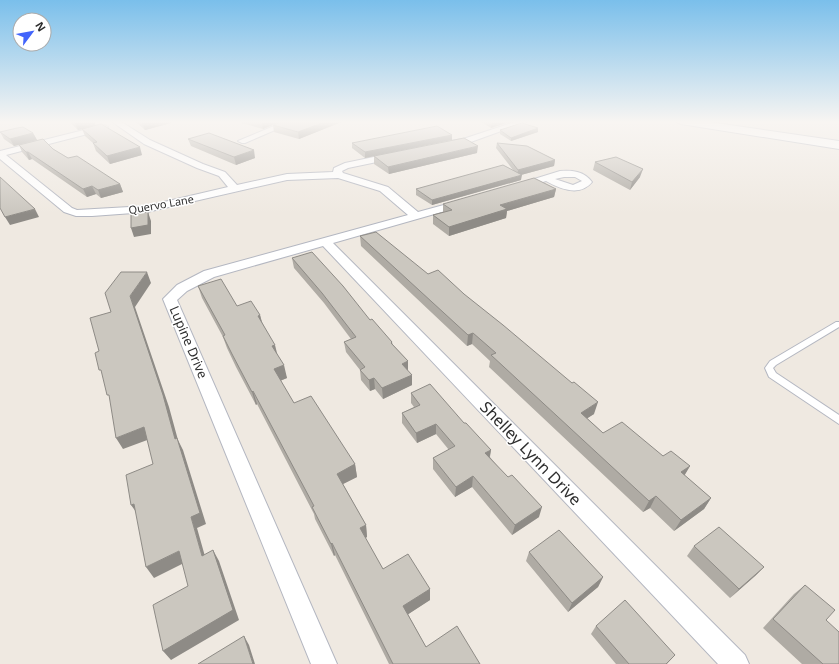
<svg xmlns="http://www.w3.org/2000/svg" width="839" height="664" viewBox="0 0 839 664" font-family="'Noto Sans',sans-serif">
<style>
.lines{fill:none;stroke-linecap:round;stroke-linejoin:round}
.lane-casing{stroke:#b4b7c1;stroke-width:2}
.street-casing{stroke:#b4b7c1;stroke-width:2}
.secondary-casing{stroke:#b4b7c1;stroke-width:2}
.lane{fill:#fff;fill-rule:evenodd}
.street{fill:#fff;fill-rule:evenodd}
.secondary{fill:#fff;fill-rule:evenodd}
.wall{fill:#afaba4}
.shaded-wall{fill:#8e8b86}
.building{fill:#cbc7bf;stroke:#8e8b86}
.labels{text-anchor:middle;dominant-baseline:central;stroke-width:3;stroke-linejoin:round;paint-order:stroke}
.far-street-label{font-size:11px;fill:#2e2e2e;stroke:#fff}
.street-label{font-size:13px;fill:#2e2e2e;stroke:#fff}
.near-street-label{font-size:16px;fill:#2e2e2e;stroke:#fff}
</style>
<rect width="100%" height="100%" fill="#efe9e1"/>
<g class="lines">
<g class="lane-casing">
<path id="lane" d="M836,322H839V327L776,365L773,368L776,373L839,415V424L769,377L765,368L770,361Z"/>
</g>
<g class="street-casing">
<path id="street" d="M111,121H120L150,140L203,164L225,172L237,185L287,174L333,172L334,168L345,163L393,153L396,154L397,156L396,158L348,168L342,171L343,173L388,187L418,212L462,200L466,201L467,203L466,205L333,243L745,655L749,664H718L323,246L214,277L187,291L177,300L337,664H311L163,299L177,285L204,271L408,215L380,191L338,178L287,180L147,212L92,216H76L64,212L0,159V151L104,125L108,127L107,129L6,155L72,208L77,210L147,206L228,187L219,176L197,168L144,144Z
M286,121H296L245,143H242L238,141Z
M518,121H529L468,143L448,147L444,144L445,142L463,139Z
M560,171C572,170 584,171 592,182C580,197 560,189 546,181L521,189L516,186L518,184ZM564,177H575L582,181L573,185L555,179Z"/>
</g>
<g class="secondary-casing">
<path id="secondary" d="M675,121H702L839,141V149L681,124Z"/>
</g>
<use href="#lane" class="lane"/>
<use href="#street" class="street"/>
<use href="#secondary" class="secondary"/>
</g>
<path class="wall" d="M70,121H94L96,126L142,155L110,164L96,151L93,143L85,136L82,129L78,130L72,124Z
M135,121H171V123L145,130Z
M241,121H282L263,129L241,123Z
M284,121H344L299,139L274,132L273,125Z
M480,121H509V122L491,128Z
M500,130L538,132L511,141L500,134Z
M0,132L33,133L37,140L53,149L68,158L120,184L123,192L101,198L96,194L87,197L32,159L29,160L22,152L19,145L14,146L4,139Z
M452,135V140L365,158L352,148V143Z
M188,139L255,158L236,165L191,146Z
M497,143L555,160L554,166L521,175V180L432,205L416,195V189L513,170L496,148Z
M477,153L389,174L374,164V156Z
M595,162L640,177L630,190L593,170Z
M556,189L554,197L507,211L506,218L449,236L433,224V215L443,212V204Z
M360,236L594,414L587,418L603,433L663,456L690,466L684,475L711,498L704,509L674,531L650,508L643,512L489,367L490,361L472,344L467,346L361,246Z
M292,258L370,320L392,342L393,345L408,361V371L412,385L383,399L375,389L370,391L361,380L360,370L346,352L344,342L351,339L324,303L294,268Z
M198,286L237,306L260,315L262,322L277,355L287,378L280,381L294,403L355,464L357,477L343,484L366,525L367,537L365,538L383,569L430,589V600L408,614L426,647L480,664H389L335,555L334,556L315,519L314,514L257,404L256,405L236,367L227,348L223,337L202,298Z
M411,393L464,423L491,450L490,457L539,517L512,535L472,487L455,497L433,469V458L449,450L436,434L417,443L402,423V413L414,407L411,403Z
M694,546L764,567L755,576L730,598L687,556Z
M529,552L603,577L598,587L568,612L526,561Z
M805,585L839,664H802L763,628L794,594Z
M596,626L675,655L667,664H616L591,634Z"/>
<path class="shaded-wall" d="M85,121H94L96,126L78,130L75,123Z
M150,121H171V123L145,130L142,123Z
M265,121H282L263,129L262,122Z
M327,121H344L299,139L298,132Z
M492,121H509V122L491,128Z
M538,128V132L511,141V138Z
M33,133L37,140L14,146L10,139Z
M452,135V140L365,158V152Z
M478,146L477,153L389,174L388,167Z
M140,147L142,155L110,164L107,156Z
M254,150L255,158L236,165L234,157Z
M26,152H28L32,159L29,160Z
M555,160L554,166L517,176L518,170Z
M643,169L640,177L630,190L632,182Z
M522,175L521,180L432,205V200Z
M120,184L123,192L101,198L98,190Z
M92,186L96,194L87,197L83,189Z
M556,189L554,197L507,211L506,218L449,236V227L500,205Z
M35,209L39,217L10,225L5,217Z
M148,212L151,221V234L134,237L131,228Z
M147,272L151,283L135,307L169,407L181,451L175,439L130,296Z
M260,315L263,327L258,316Z
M473,333L472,344L467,346L468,335Z
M275,345L278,357L272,346Z
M408,361V372L402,364Z
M284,365L287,378L277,382L274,369Z
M412,375V385L383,399L382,388Z
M374,378L375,389L370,391L369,380Z
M253,391L257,404L256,405L252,392Z
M598,402L594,414L577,425L581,413Z
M436,424V434L417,443L416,433Z
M144,427L150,439L123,449L116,438Z
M177,438L183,450L206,524L197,528L208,567L202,556L191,517Z
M491,450L489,460L485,453Z
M355,464L357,477L339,486L337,474Z
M690,466L683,478L681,472Z
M473,476L472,487L455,497L456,487Z
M656,496L650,508L643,512L649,501Z
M711,498L704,509L674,531L681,520Z
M134,504L139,516L131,505Z
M542,507L539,517L512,535L515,525Z
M366,525L367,537L362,540L360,528Z
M332,543L335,555L334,556L331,544Z
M213,550L219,561L239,620L171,660L163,651Z
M179,551L186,562L154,578L146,567Z
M764,567L755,576L730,598L739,589Z
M603,577L598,587L568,612L572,603Z
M430,589V600L404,617L403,606Z
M244,636L249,645L255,664H253Z"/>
<path class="building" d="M73,121H85L75,123Z
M140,121H150L142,123Z
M256,121H265L262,122Z
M284,121H327L298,132L273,125Z
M522,123L538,128L511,138L500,130Z
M101,124L140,147L107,156L93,143L97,142L82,129Z
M437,126L452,135L365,152L352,143Z
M23,127L33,133L10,139L0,132L17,128Z
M209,133L254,150L234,157L188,139Z
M464,138L478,146L388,167L374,156Z
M43,139L53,149L68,158L77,156L120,184L98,190L92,186L83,189L28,152H26L19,145Z
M497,143L527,146L555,160L518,170Z
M616,157L643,169L632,182L595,162Z
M503,165L522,175L432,200L416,189Z
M0,177L35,209L5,217L0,208Z
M534,178L556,189L500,205L507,209L449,227L433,215L452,210L443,204Z
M148,212V225L131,228V214Z
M376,232L428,274L438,270L464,294L503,325L572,383L574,382L598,402L581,413L603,433L622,422L663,456L671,451L690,466L681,472L711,498L681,520L656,496L649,501L491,355L496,353L473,333L468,335L360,236Z
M312,252L343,286L370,320L372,319L392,342L391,343L408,361L402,364L412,375L382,388L374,378L369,380L360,370L365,367L344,342L356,337L322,293L292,258Z
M121,272H147L130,296L163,395L175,439L177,438L200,513L191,517L202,556L213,550L233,610L163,651L153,605L188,586L179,551L146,567L134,504L131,505L126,475L153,464L144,427L116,438L109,395H107L101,370H99L95,353L99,351L90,318L111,312L105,293Z
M221,279L237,306L251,301L260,315L258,316L275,345L272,346L284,365L274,369L294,403L311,396L355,464L337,474L366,525L360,528L383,569L408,554L430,589L403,606L426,647L457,626L480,664H393L332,543L331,544L312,507L314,506L253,391L252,392L232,354L223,336L225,335L198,286Z
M430,384L464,423H466L491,450L485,453L508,477L512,475L542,507L515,525L473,476L456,487L433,458L455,446L436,424L416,433L402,413L420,405L411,393Z
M719,527L764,567L739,589L694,546Z
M559,530L603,577L572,603L529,552Z
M805,585L835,610L826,620L839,632V664H823L773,619Z
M625,600L675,655L666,664H629L596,626Z
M244,636L253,664H198Z"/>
<linearGradient id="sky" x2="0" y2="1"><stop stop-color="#7abfeb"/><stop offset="0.57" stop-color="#f8f5f2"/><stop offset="1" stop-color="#f8f5f2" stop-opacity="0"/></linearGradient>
<rect width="839" height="214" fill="url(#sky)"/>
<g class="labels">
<g class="far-street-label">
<text transform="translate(161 204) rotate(-10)">Quervo Lane</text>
</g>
<g class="street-label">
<text transform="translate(189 342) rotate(67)">Lupine Drive</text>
</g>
<g class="near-street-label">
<text transform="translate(531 453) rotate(46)">Shelley Lynn Drive</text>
</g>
</g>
<g transform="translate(32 32) rotate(58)"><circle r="19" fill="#ffffff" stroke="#ababab"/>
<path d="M0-3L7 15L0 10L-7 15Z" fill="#4264fb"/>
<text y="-6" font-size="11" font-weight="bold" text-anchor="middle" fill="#2e2e2e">N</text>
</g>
</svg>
